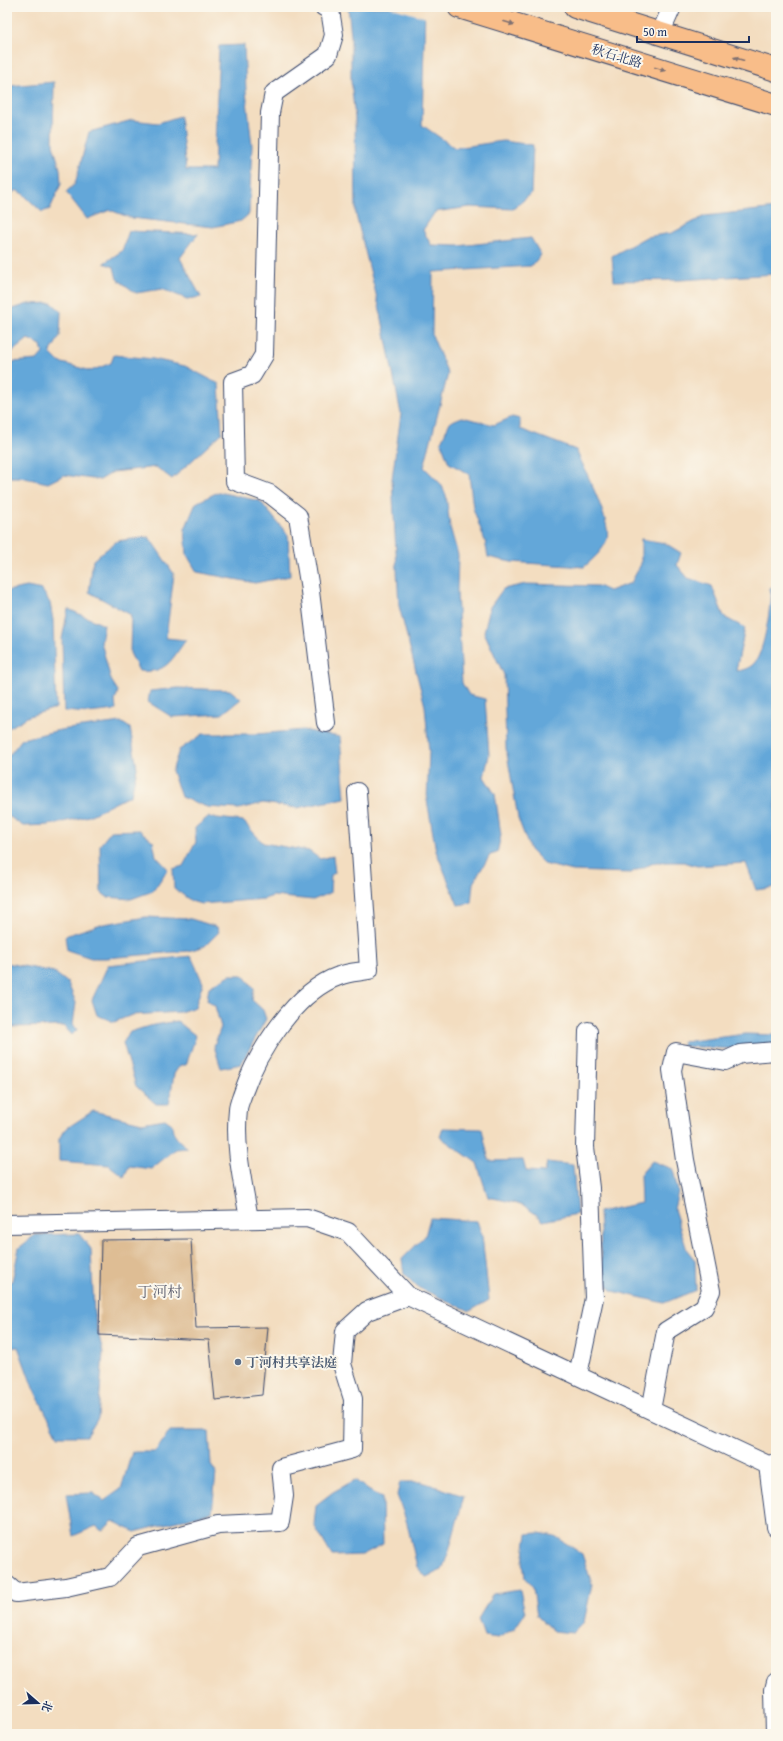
<svg xmlns="http://www.w3.org/2000/svg" width="783" height="1741" viewBox="0 0 783 1741" font-family="'Gentium Book Plus','Noto Serif SC',serif">
<style>
.water{fill:#64a7d9;stroke:#406b9c}
.pier{fill:#f3ddc0}
.building{fill:#debd94}
.lines{fill:none;stroke-linecap:round;stroke-linejoin:round}
.minor-casing{stroke:#3b496d;stroke-width:20}
.major-casing{stroke:#3b496d;stroke-width:24}
.minor{stroke:#fff;stroke-width:18}
.major{stroke:#f8bd89;stroke-width:22}
.oneway{fill:#7e6f71}
.service-dot{fill:#5c6f8a;stroke:#fbf7ec;stroke-width:1.5}
.labels{text-anchor:middle;dominant-baseline:central;stroke-width:4;stroke-linejoin:round;paint-order:stroke}
.street-label{font-size:13px;fill:#1b2f5e;stroke:#fbf7ec}
.service-label{font-size:13px;font-weight:bold;fill:#4e5e75;stroke:#fbf7ec;text-anchor:start}
.quarter-label{font-size:15px;fill:#5f6171;stroke:#fbf7ec}
</style>
<rect width="100%" height="100%" fill="#fbf7ec"/>
<filter id="ink" filterUnits="userSpaceOnUse"><feTurbulence type="fractalNoise" baseFrequency=".025" numOctaves="2"/><feDisplacementMap in="SourceGraphic" scale="8" xChannelSelector="R" yChannelSelector="G"/><feConvolveMatrix kernelMatrix="1 2 1 2 8 2 1 2 1" color-interpolation-filters="sRGB"/></filter>
<filter id="wash" filterUnits="userSpaceOnUse"><feTurbulence type="fractalNoise" baseFrequency=".012" numOctaves="4" result="noise"/><feDisplacementMap in="SourceGraphic" scale="16" xChannelSelector="R" yChannelSelector="G"/><feGaussianBlur stdDeviation="0.9" result="paint"/><feColorMatrix in="noise" values="0 0 0 0 0 0 0 0 0 0 0 0 0 0 0 0 0 1.4 0 .05"/><feComposite in="paint" operator="in"/></filter>
<g filter="url(#wash)">
<rect width="100%" height="100%" fill="#f3ddc0"/>
<path class="water" d="M348,7H425L422,125L455,148L503,141L533,145L531,194L513,209L470,207L435,212L423,230L431,245L458,246L531,238L541,255L531,266L433,272L432,335L448,374L424,467L441,484L446,495L450,527L458,555L457,592L462,683L469,695L485,699L489,755L484,777L495,794L501,835L497,853L490,855L473,883L471,903L458,905L436,851L427,800L429,752L425,706L399,606L392,479L401,414L381,314L356,215L355,118L351,81V35Z
M244,45L246,91L252,146L249,214L241,221L213,227L131,218L110,210L87,219L66,192L75,184L89,132L132,120L158,123L180,116L186,170H214L219,46Z
M7,77L8,86L54,82L53,144L60,169L61,184L50,209L42,212L23,194L16,190L7,198Z
M776,208V274L680,280L614,281L612,256L646,237L672,233L705,216Z
M129,231L198,234L180,258L201,297L187,299L162,289L136,293L117,279L114,267L104,263L122,251Z
M52,303L61,311L60,336L50,353L59,362L91,371L111,363L114,355L153,359L185,366L219,384L222,433L172,479L156,467L113,472L100,480L64,475L48,483L20,477H7V359L12,362L37,360L43,353L41,345L28,339L7,356V311L28,304Z
M462,417L494,425L512,417L520,419V429L576,450C583,466 612,523 607,539C603,551 594,558 584,567L511,562L488,557L485,541L473,508L469,474L449,463L441,442L450,422Z
M218,492L260,501L288,535L290,576L255,583L197,572L187,555L185,529L196,503Z
M149,537L174,574L166,638L186,640C171,660 167,674 139,671L130,653L131,615L89,592L93,560L117,541Z
M641,539L665,543L681,553L677,565L688,578L712,586L724,617L745,628L736,671C745,670 753,667 757,659C765,645 772,603 770,588L776,585V887L756,890L746,863L697,866L684,862H656L630,873L573,871L544,864L530,850L518,818L506,748L504,675L484,632L490,607L503,589L526,584L598,586L609,591L631,583L641,564Z
M27,587L42,590L50,603L53,620L56,708L29,716L7,729V591Z
M68,609L104,625L101,642L111,680L118,691L115,701L116,710L88,713L64,711L62,639Z
M178,688L230,690L241,699L222,714L172,717L148,702L150,691Z
M121,722L130,728L137,768L131,795L89,816L49,825L23,826L7,815V758L22,739L60,730Z
M303,730L340,737L345,798L297,808L263,803L239,809L207,807L181,797L172,771L179,750L203,734H257Z
M208,817L243,821L263,843L309,851L320,859L333,856L335,873L331,875L330,893L313,900L273,896L264,899L201,904L191,901L174,888L173,869L183,866L196,842L195,828Z
M139,830L153,841L156,856L168,869L153,891L131,899L107,897L101,892L100,845L111,831Z
M146,917L191,919L217,927L219,932L205,946L188,951L106,958H91L67,950L65,936L98,925Z
M191,956L203,983L195,1007L180,1012L132,1015L114,1022L97,1015L92,1000L108,965Z
M7,963L54,972L68,983L76,1003L73,1024L77,1030L72,1035L64,1026L7,1027Z
M230,975H243L254,989L252,1000L263,1010L266,1019L241,1064L221,1068L214,1046L221,1027L215,1006L207,1000L209,987Z
M177,1021L196,1036L186,1065H180L174,1074L169,1104H156L136,1086L123,1043L130,1032L149,1026Z
M746,1034L776,1035V1047L734,1049L683,1046L682,1042Z
M93,1111L142,1123L165,1119L172,1124C172,1136 180,1142 188,1148L176,1149L151,1169L129,1166L124,1177L109,1165L59,1161V1139L64,1130Z
M443,1128L482,1129L489,1161L523,1160L526,1171L545,1172L547,1162L573,1165L577,1214L543,1221C526,1203 511,1202 488,1197L477,1163L440,1137Z
M652,1161L673,1169L678,1192L674,1209L687,1250L695,1260L696,1290L664,1303L613,1291L603,1280L599,1212L641,1203L640,1175Z
M430,1218L477,1221L482,1235L489,1300L470,1311L417,1287L404,1274L402,1259L425,1236Z
M79,1234L91,1249L94,1314L103,1353L98,1418L87,1436H58L33,1388L18,1347L7,1348V1283L12,1281L19,1248L35,1235Z
M170,1431H209L211,1465L216,1473L212,1512L135,1532L113,1521L102,1531L96,1526L73,1536L66,1494L93,1493L104,1501L121,1489L132,1452H155Z
M355,1480L368,1490L382,1498L383,1544L362,1555L332,1556L314,1525L316,1505L333,1492Z
M400,1482H422L464,1496L449,1551L442,1570L426,1577L417,1567L407,1523L397,1495Z
M539,1533L555,1536L582,1554L592,1584L584,1622L573,1633L553,1631L537,1616L533,1588L525,1578L523,1562L527,1534Z
M520,1590L525,1613L515,1628L498,1638L484,1636L478,1619L493,1594Z"/>
<path class="pier" d="M389,7H427V18Z"/>
<g id="blocks">
<path class="building" d="M191,1239L196,1328L268,1327L262,1395L215,1400L209,1340L99,1335L101,1240Z"/>
</g>
</g>
<g filter="url(#ink)">
<use href="#blocks" fill-opacity="0" stroke="#3b496d" stroke-width="1"/>
<g class="lines">
<g class="minor-casing">
<path id="minor" d="M324,7L330,10L334,35L328,55L274,93L270,113L264,355L252,375L233,382L235,481L270,494L298,516L309,583L326,723
M660,34L672,7
M249,1219C243,1183 234,1147 238,1110C238,1105 241,1099 243,1093C257,1052 296,991 339,976C348,972 359,972 369,970L357,792
M7,1224L307,1218L348,1232L408,1296L768,1465L776,1463
M578,1375L594,1298L590,1188L585,1147L588,1031
M651,1410L666,1331L704,1307L711,1291L685,1160L672,1070L676,1052L725,1061L740,1054L776,1051
M768,1465L776,1527
M7,1585L16,1593L66,1587L110,1577L138,1547L218,1525L280,1522L284,1496L281,1468L352,1449L353,1399L342,1364L345,1331L367,1311L408,1296
M775,1734L774,1690L776,1682"/>
</g>
<g class="major-casing">
<path id="major" d="M459,7L776,105
M575,7L776,70"/>
</g>
<use href="#minor" class="minor"/>
<use href="#major" class="major"/>
</g>
<defs><path id="oneway-solid" d="M-6-.8H1V-3.2L6.5 0L1 3.2V.8H-6Z"/></defs>
<g class="oneway">
<use href="#oneway-solid" transform="translate(509 23) rotate(17)"/>
<use href="#oneway-solid" transform="translate(739 59) rotate(-162)"/>
<use href="#oneway-solid" transform="translate(660 69) rotate(17)"/>
</g>
</g>
<circle class="service-dot" cx="238" cy="1362" r="4"/>
<g class="labels">
<g class="street-label">
<text transform="translate(617 56) rotate(17)">秋石北路</text>
</g>
<g class="service-label">
<text x="246" y="1362">丁河村共享法庭</text>
</g>
<g class="quarter-label">
<text x="160" y="1291">丁河村</text>
</g>
</g>
<rect width="783" height="1741" fill="none" stroke="#fbf7ec" stroke-width="24"/>
<g transform="translate(38 1703) rotate(110)" stroke="#fbf7ec" stroke-width="3" paint-order="stroke">
<path d="M0-3L7 15L0 10L-7 15Z" fill="#1b2f5e"/>
<text y="-6" font-size="11" font-weight="bold" text-anchor="middle" fill="#1b2f5e">北</text>
</g>
<path d="M637 36v6h112v-6" fill="none" stroke="#1b2f5e" stroke-width="2"/>
<text x="643" y="36" font-size="12" fill="#1b2f5e" stroke="#fbf7ec" stroke-width="3" paint-order="stroke">50 m</text>
</svg>
